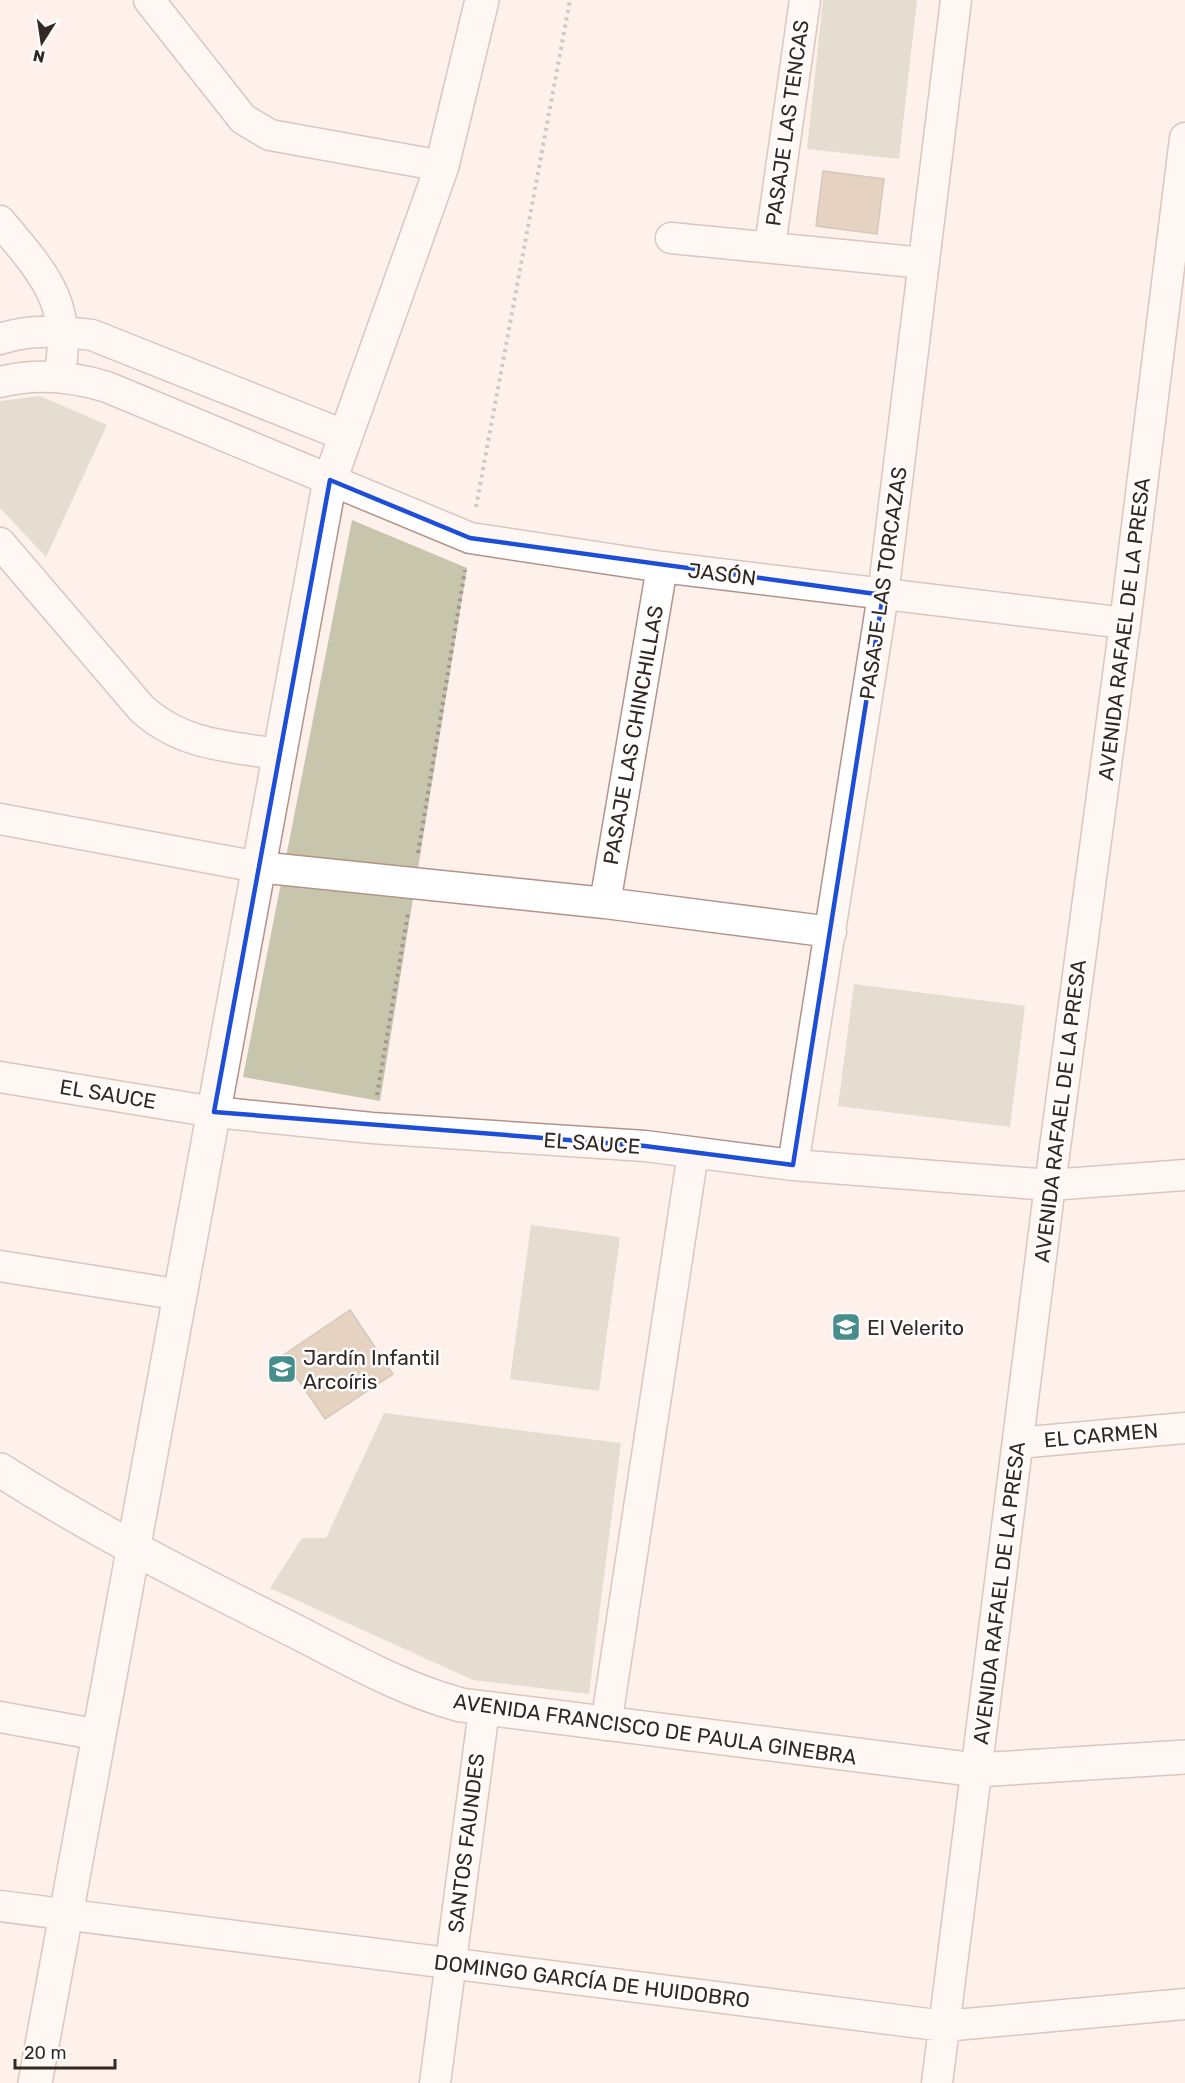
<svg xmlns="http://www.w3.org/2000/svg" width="1185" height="2083" viewBox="0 0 1185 2083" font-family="Rubik,sans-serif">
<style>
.green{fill:#c8c5ad}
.building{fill:#c9ae8e;stroke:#a8947d;stroke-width:1.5}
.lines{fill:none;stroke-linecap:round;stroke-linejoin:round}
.minor-casing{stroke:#b29388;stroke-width:33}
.tertiary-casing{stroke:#b29388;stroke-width:36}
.path{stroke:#a29590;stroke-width:4;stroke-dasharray:3 4.5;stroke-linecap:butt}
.minor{stroke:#fff;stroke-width:30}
.tertiary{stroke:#fff;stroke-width:33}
.marked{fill:none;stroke:#1d4ed8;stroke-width:4.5;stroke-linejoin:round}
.labels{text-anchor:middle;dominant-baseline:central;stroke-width:5;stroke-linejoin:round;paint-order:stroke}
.street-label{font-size:21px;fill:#342823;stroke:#fff}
.poi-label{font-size:21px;fill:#342823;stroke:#fff;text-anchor:start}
</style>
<rect width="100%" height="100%" fill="#fef0eb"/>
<path class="green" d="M823,0H917L899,159L807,149Z
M40,396L107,425L46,557L0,508V401Z
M352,520L467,568L380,1101L243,1077Z
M854,984L1025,1006L1010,1127L838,1106Z
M531,1225L620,1237L599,1391L510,1379Z
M384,1413L621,1443L589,1694L473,1680L270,1588L302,1538H326Z"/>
<path class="building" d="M823,171L884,179L877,234L816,226Z
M350,1310L393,1374L325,1419L282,1356Z"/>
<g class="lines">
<g class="minor-casing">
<path id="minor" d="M149,0L243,119L270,135L442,166
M0,221C44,274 74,304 59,377
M671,238L924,263
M770,246L805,0
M0,339C30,329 61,331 92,335L346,436
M0,382C36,373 71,376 107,387L470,538L662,567L1125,623
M0,543L142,709C182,745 226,746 278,754
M0,819L258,867L605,903L831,932
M605,903L662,567
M0,1077L214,1112L372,1128L645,1146L793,1165L1050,1185L1185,1175
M793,1165L883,595L956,0
M0,1266L181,1295
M1018,1443L1185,1428
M0,1717L100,1735
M606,1725L693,1153
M0,1906L944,2026L1185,2004
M435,2083L484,1710
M937,2083L1050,1185L1125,623L1185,138"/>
</g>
<g class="tertiary-casing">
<path id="tertiary" d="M0,1470C94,1530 191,1579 291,1629C346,1657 401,1689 461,1705L977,1770L1185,1757
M35,2083L330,480L442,166L482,0"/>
</g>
<path class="path" d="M476,507L570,0
M418,853L465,570
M377,1095L408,913"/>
<use href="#minor" class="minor"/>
<use href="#tertiary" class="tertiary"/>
</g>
<path d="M0 0H1185V2083H0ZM330,480L470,538L883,595L793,1165L645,1146L214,1112Z" fill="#fef0eb" fill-opacity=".55" fill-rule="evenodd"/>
<path class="marked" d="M330,480L470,538L883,595L793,1165L645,1146L214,1112Z"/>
<defs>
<g id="school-square" transform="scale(1.5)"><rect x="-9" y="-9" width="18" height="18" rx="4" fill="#468d8b" stroke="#fff"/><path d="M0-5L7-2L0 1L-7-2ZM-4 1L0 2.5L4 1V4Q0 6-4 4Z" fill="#fff"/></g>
</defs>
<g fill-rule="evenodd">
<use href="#school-square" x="846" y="1327"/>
<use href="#school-square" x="282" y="1369"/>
</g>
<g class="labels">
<g class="street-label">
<text transform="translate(787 123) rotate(-82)">PASAJE LAS TENCAS</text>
<text transform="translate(722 574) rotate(7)">JASÓN</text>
<text transform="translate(883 583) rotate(-82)">PASAJE LAS TORCAZAS</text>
<text transform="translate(1124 629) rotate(-83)">AVENIDA RAFAEL DE LA PRESA</text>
<text transform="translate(633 735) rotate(-80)">PASAJE LAS CHINCHILLAS</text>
<text transform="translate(108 1094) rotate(9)">EL SAUCE</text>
<text transform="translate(1060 1111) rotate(-83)">AVENIDA RAFAEL DE LA PRESA</text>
<text transform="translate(592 1143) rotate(4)">EL SAUCE</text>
<text transform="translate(1101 1435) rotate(-5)">EL CARMEN</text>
<text transform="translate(999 1593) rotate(-83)">AVENIDA RAFAEL DE LA PRESA</text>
<text transform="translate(655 1729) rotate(8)">AVENIDA FRANCISCO DE PAULA GINEBRA</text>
<text transform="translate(466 1843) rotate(-83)">SANTOS FAUNDES</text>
<text transform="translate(592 1981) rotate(7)">DOMINGO GARCÍA DE HUIDOBRO</text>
</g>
<g class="poi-label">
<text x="867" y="1327">El Velerito</text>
<text x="303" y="1357">Jardín Infantil<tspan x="303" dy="24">Arcoíris</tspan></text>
</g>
</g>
<g transform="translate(42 42) rotate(192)" stroke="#ffffff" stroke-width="4.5" paint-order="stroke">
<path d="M0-4.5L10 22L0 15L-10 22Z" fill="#342823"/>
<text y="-9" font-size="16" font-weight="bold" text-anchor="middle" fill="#342823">N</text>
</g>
<path d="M15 2059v9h100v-9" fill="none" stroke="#342823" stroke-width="3"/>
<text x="24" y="2059" font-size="18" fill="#342823" stroke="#ffffff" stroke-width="4.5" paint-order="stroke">20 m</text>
</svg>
